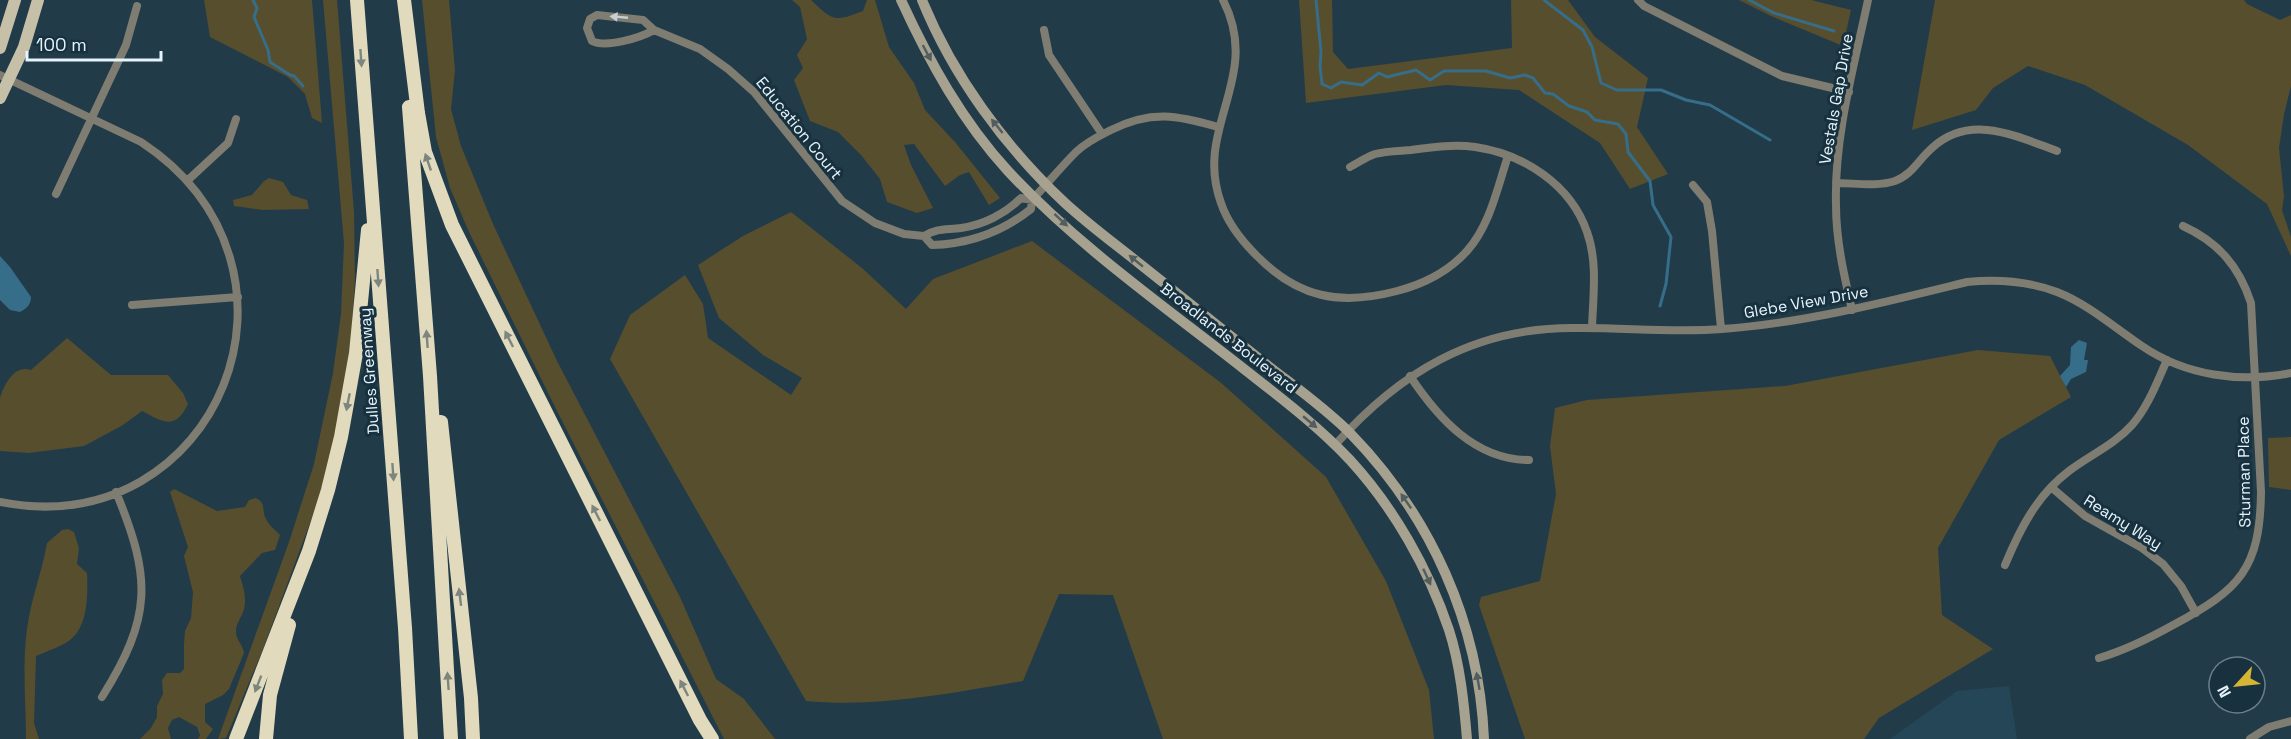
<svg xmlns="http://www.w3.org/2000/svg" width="2291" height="739" viewBox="0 0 2291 739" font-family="'Space Grotesk',sans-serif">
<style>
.built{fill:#244657}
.green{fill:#574e2e}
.water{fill:#366d89}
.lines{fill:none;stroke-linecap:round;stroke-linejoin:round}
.stream{stroke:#366d89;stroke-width:3}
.minor{stroke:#7f7c71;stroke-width:8}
.secondary{stroke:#a7a290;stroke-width:10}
.primary{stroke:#c6c0a8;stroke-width:12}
.motorway{stroke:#e2dabd;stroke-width:14}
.oneway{fill:#c6d0d2}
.oneway2{fill:#515e5f}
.oneway3{fill:#7d867e}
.labels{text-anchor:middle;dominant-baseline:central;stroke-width:6;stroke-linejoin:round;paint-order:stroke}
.street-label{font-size:16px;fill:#e5f4fc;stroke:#18313e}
</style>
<rect width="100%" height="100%" fill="#223b49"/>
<path class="built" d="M2009,686L2017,739H1890L1957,691Z"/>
<path class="green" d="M204,0H312L322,123L312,118L305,94L288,77L210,37Z
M323,0H337L354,212L355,280L351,338L341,408L323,488L263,649L226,738L218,739L289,542L314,464L333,373L341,314L344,243Z
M422,0H449L455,70L451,109L461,146L493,224L557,361L680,597L716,679L744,699L775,739H724L557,411L469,232L450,188L436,137Z
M792,0H811C833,21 834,22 863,11L867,0H875L889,47L914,83L925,110L955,142L1000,198L989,205L969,172L960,175L945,186L914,144L904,145L911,165L933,208L917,213L887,202L880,179L861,155L838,132L810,121L794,80L803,68L797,55L807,39L800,7Z
M1299,0H1332L1333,52L1348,69L1512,48L1511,0H1568L1595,37L1648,78L1637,127L1668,174L1630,189L1600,143L1519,90L1446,85L1306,103Z
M1739,0H1811L1851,10L1843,46L1771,16Z
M1935,0H2244L2247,4L2280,20L2291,15V86L2284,114L2279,148L2284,196L2282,210L2291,237V256L2267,204L2188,145L2085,85L2028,66L1993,88L1976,110L1912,130Z
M269,178L283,182L291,195L307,200L309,209L263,210L234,206L233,200L252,195L264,181Z
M791,212L862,268L906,309L933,279L1032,241L1220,382L1326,477L1386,581L1429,690L1434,739H1163L1113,595L1059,594L1023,681C952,693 879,708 806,701L610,359L630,315L685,275L703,304L708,338L791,395L802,378L763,355L719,318L698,265L743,236Z
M67,338L111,375H168L183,393L188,404C175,431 163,422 142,411L123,425L84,446L29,453L0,451C0,438 0,409 0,398C4,384 15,364 31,370Z
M1978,350L2050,356L2071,397L1999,440L1938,548L1942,615L1993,649L1879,718L1864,739H1525L1479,605L1481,597L1540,581L1556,494L1550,446L1555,408L1587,400L1785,386Z
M2291,437V490L2269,487L2268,438Z
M174,489L217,511L245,507L249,500L256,498C267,504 261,510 266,519C269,525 275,530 280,535L275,550L262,553L240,576C243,587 247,597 244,609C242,617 236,623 236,631C236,641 243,644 244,653L229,689L223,695L205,704V722L213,729L206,739H198L200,735L197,727L179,717L172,720L168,728L171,739H140L151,728L157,717V706L163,694L162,680L167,673H180L184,669V644L185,631L191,618L193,592L184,556L188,547L170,492Z
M68,529L74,532L79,548L77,564L87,573C88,594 88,627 70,640C61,647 47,651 36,656L34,723L39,739H26C26,702 22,665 27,629C31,599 42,572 47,543L62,530Z"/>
<path class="water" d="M0,256L10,267L31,297C31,305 26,309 20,312L10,310L0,300Z
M2079,340L2087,343L2084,360H2088L2086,372L2071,379L2066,387L2060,376L2070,365L2071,347Z"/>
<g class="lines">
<path class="stream" d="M253,0L257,8L254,17L268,50L270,62L290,75L294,76L303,86
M1316,0L1321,52L1320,66L1322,84L1331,88L1341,82L1362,85L1379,73L1387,77L1416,70L1430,80L1444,71H1486L1510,78L1525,75L1533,78L1545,93L1553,94L1569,106L1587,112L1595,120L1618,124L1626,134L1628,152L1650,181L1653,205L1671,237L1666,284L1660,306
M1544,0L1583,30L1592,47L1601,83L1617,90H1661L1686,100L1710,105L1770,140
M1749,0L1774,13L1834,31"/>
<path class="minor" d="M1223,0C1263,78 1193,127 1221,203C1228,224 1241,240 1256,255C1298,298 1340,306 1397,291C1424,284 1448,272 1467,251C1490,225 1497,189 1508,156
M1638,0L1644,6L1782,76L1849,92
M654,30C640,38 606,48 592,41L587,28L590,19L597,15L643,20L654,30L700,49L728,69L754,92L842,201L875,223L904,234L924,236
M1044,30L1049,55L1102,134
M0,75L141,142C331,267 218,545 0,502
M1350,167C1358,163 1366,157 1375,154C1386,151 1400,151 1411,150C1433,147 1454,144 1475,147C1524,154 1571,185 1587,232C1598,262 1593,297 1592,328
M188,180L228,143L236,119
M1836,183C1854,183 1877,187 1895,181C1912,175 1919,159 1932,148C1970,113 2016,136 2057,151
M1693,185L1707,202L1712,231L1721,329
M56,194L126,45L137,6
M1021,198L1032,200L1031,209C1002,232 970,244 932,245L924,236C936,228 947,230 961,228C983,225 1005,214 1021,198Z
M1032,200C1047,184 1061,167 1076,152C1086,142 1099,136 1111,130C1151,110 1177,115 1218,127
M132,305L238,297
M1852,310C1844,275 1836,241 1836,205C1834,136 1854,67 1868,0
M1410,376C1438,418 1475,460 1529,460
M1335,445C1399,373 1473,328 1572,328C1622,327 1671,333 1722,329C1805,323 1886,302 1967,282C1998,279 2028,281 2057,292C2088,304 2115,328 2142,346C2186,376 2240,383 2291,373
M2051,487L2085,516L2142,548L2163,564L2181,586L2196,613
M2005,565C2020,529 2037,495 2069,471C2090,455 2114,445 2132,425C2148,407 2157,382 2167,360
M2099,658C2126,650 2150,638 2175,624C2240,589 2260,569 2261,492L2251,303C2239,266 2218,242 2183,226
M102,697C152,617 152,579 116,492
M2250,739L2269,727L2291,721"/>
<path class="secondary" d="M901,0C929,61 962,121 1008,171C1078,246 1164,306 1244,369C1281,398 1318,426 1350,460C1394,508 1428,568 1449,630C1460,664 1464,703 1467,739
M922,0C953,76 1005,147 1065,203C1089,225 1115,244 1140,264C1179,295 1218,326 1257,357C1288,382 1322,405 1350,433C1431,516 1479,623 1484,739"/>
<path class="primary" d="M0,48L15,0
M0,98L24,47L38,0"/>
<path class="motorway" d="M357,0L405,628L411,739
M404,0L418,113L425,152L452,225L700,720L712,739
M409,107L430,376L451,739
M441,422L471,698L473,739
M236,739L309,551L328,490L341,437L356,353L368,230
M266,739L270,695L289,625"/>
</g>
<defs><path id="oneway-solid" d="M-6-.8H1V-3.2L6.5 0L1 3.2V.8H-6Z" transform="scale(1.5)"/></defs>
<use class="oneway" href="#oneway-solid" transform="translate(619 17) rotate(-175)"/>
<g class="oneway2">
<use href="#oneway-solid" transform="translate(927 53) rotate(62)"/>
<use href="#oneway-solid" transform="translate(997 126) rotate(-129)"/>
<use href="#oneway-solid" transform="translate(1061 220) rotate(43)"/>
<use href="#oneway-solid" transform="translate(1136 261) rotate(-141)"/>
<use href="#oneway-solid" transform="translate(1310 422) rotate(40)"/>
<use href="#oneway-solid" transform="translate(1406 501) rotate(-125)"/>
<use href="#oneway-solid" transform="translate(1427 577) rotate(65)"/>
<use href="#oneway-solid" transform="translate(1478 681) rotate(-100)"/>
</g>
<g class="oneway3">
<use href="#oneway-solid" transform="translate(361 58) rotate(86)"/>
<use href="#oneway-solid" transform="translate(428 162) rotate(-109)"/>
<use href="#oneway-solid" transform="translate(378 278) rotate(86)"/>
<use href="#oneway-solid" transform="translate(427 339) rotate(-94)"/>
<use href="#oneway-solid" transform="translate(509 339) rotate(-117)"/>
<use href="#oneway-solid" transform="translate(348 402) rotate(101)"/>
<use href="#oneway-solid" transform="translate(393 472) rotate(86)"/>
<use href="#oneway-solid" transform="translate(596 513) rotate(-117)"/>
<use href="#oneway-solid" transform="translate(460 597) rotate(-97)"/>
<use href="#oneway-solid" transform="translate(448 681) rotate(-94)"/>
<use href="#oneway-solid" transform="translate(258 684) rotate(111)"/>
<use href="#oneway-solid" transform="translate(684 688) rotate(-117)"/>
</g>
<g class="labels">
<g class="street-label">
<text transform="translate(1836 99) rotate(-80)">Vestals Gap Drive</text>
<text transform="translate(799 128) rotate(51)">Education Court</text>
<text transform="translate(1806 302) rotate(-10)">Glebe View Drive</text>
<text transform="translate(1229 338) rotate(38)">Broadlands Boulevard</text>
<text transform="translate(369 371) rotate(-94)">Dulles Greenway</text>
<text transform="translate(2244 472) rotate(-91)">Sturman Place</text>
<text transform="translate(2123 522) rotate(32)">Reamy Way</text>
</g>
</g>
<g transform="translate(2237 685) rotate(243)"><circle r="28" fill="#18313e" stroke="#6a7f8a" stroke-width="1.5"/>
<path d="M0-4.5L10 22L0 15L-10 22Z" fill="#d5b534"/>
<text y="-9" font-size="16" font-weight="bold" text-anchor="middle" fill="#e5f4fc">N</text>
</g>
<path d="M27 51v9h134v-9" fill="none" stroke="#e5f4fc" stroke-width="3"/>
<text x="36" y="51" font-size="18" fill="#e5f4fc" stroke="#18313e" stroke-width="4.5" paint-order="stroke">100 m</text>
</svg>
